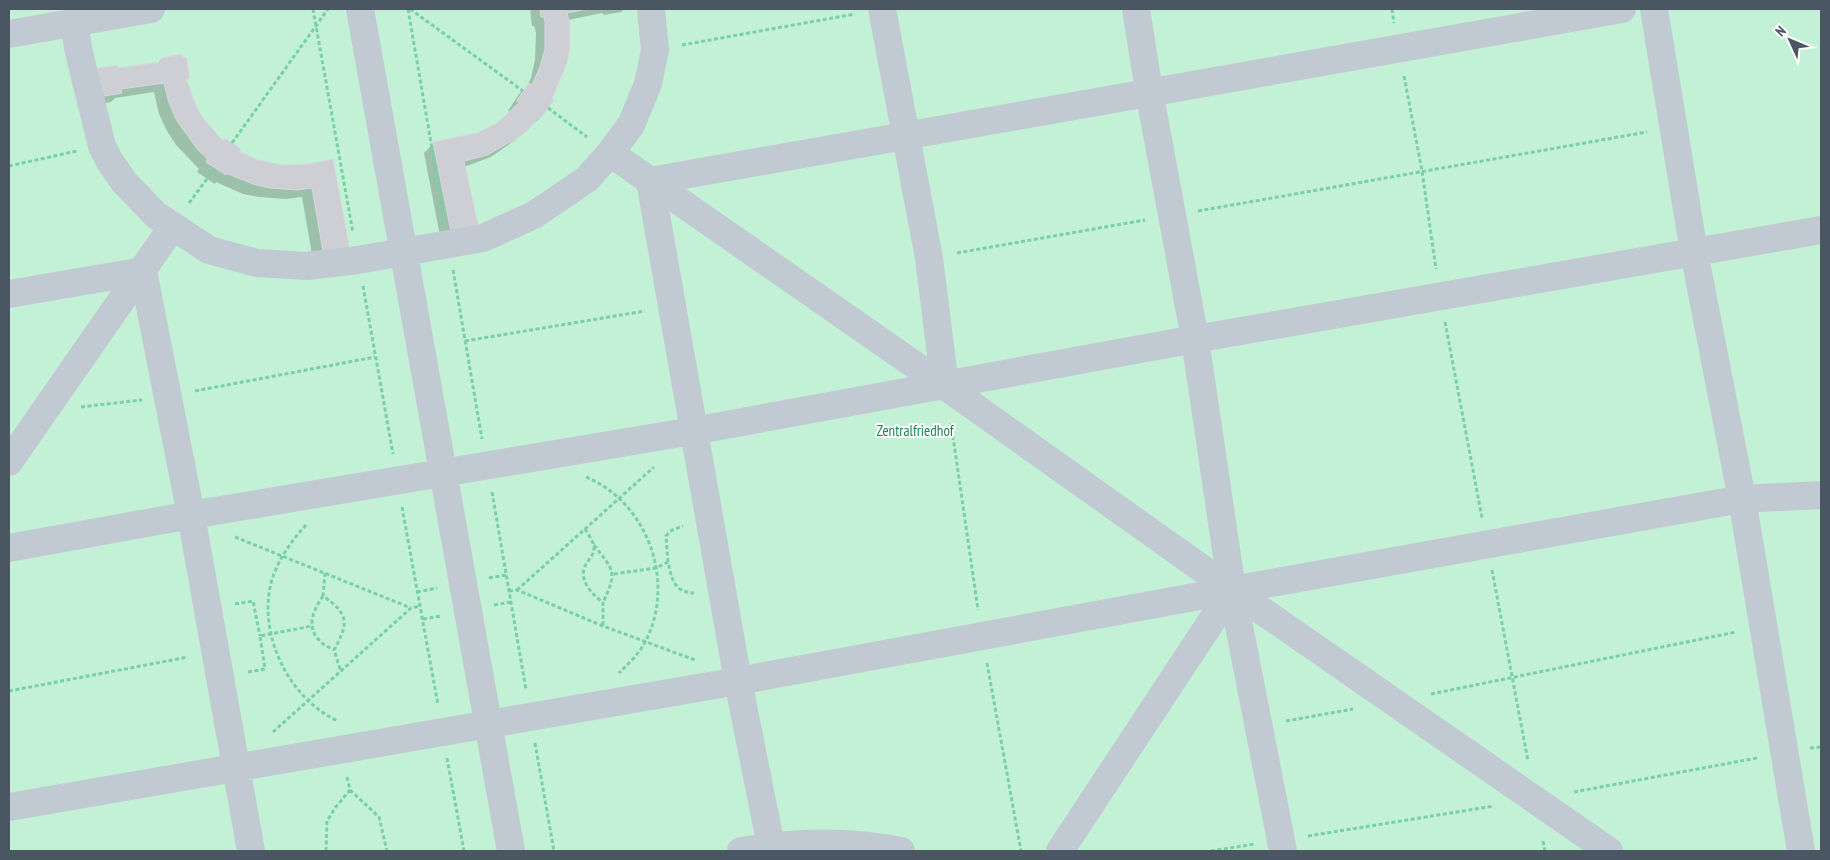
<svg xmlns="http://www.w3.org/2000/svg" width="1830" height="860" viewBox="0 0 1830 860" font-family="'PT Sans Narrow',sans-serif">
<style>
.green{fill:#c3f1d5}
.shadow{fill:#0003}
.building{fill:#cdcfd5;stroke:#d7d9de}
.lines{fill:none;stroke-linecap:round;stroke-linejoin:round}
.path{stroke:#7ad0a6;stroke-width:3;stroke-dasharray:4 2.5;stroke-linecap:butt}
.minor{stroke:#c1cad2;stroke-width:28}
.labels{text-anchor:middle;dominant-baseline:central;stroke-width:4;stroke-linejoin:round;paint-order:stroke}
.park-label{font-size:15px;fill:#17864f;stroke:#fff}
</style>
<rect width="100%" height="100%" fill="#f5f3f3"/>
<path class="green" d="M9,9H1821V851H9Z"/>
<path class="shadow" d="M530,9H624L621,12L604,15L602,13L568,20L550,99L552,100L539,119L518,138L491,157L464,167L477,224L441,241L424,153L434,143L478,134L497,124L510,113L508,111L519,94L527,86L531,78L535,60L536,33L534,26H532Z
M161,59L189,78L185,81L194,107L202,119L223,142L238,153L257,161L283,166H308L349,251L314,266L302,197L286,199L259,197L243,194L216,182L215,184L197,172L199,169L176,145L167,131L159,114L154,92L115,98L111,102L90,106L117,69L157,64Z"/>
<path class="building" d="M540,9H587L567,13L570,24V48L567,63L552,99L554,100L540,119L538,118L529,129L519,137L487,155L464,161L478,224L475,228L451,232L433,142L477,133L497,123L519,103L517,100L529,83L532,85L540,67L545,49V22L544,17H541Z
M182,54L183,57H186L190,78H186L196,106L203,118L223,141L225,138L241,149L240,152L258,160L283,165L308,164L333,159L350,251L324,257L312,188L297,190L270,188L253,184L226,173V175L206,162L208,159L198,150L177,121L169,103L164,83L121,89L122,93L99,97L93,69L117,65L118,68L161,62V58Z"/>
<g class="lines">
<path class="path" d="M313,9L353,233
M408,9L444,218
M410,9L523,91
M1392,9L1394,23
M682,45L855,14
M1404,76L1422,171L1436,269
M548,108L587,137
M232,143L328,9
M9,166L77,151
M189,203L215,168
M1198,211L1647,132
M957,253L1145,220
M453,270L482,439
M363,286L393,454
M1445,322L1482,518
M465,341L645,311
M195,391L375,357
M81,407L142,400
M951,423L978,610
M586,477C649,503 677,585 644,644C638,655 628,664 619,673
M492,492L526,690
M402,507L438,705
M306,525C291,541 277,561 271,583C258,635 289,699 338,721
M585,529C588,534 593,541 594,547C594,557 586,561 584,569C580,583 594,595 603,603V626
M235,537L411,608
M594,545C615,572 617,571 603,603
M668,562L666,536L670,531L683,526
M1492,570L1528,761
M325,573L323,596C349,614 349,623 334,650L341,672
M614,574L656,568L668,562C672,580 674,592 694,593
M489,578L506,575
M517,590L654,467
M509,591L517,590L603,626L695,660
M417,592L437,588
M323,596C314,609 305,627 320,641C323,645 329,647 334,650
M235,604L253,601L260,636
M494,605L511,602
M423,619L441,616
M987,663L1021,851
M248,672L265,669L260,636L312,626
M9,691L188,657
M1431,694L1736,632
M1286,721L1353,709
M273,732L411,608L420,606
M535,743L554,851
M1810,748L1821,747
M447,758L464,851
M350,790L379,817L387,851
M1574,792L1757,758
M1308,836L1494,806
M1543,841L1545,851
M326,851L327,821L335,808L350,790L347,777
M1211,851L1255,844"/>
<path class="minor" d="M360,9L511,851
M882,9L929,258L945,386
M1136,9L1149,91L1195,339L1232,590L1283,851
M1654,9L1694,252L1742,499L1801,851
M74,23L79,53L102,146L109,160L124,182L156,215L209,250L257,263L307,266L358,260L483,238L534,215L587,179L610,153L631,125L648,84L655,50L651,9
M9,34L151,9
M610,153L945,386L1232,590L1609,851
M9,294L143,271L191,515L251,851
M9,462L173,226
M9,548L191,515L693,431L1195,339L1821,230
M9,807L738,681L1232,590L1742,499L1821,495
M741,851C795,842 846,840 901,851
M772,851L738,681L650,181L1622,9
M1060,851L1232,590"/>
</g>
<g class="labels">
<g class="park-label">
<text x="915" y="430">Zentralfriedhof</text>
</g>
</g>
<rect width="1830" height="860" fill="none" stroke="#4a5661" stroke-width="20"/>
<g transform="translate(1790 40) rotate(314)" stroke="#ffffff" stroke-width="4" paint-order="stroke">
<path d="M0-4L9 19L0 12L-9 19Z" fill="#4a5661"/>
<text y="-8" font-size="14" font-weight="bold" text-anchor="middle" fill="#4a5661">N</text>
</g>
</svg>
